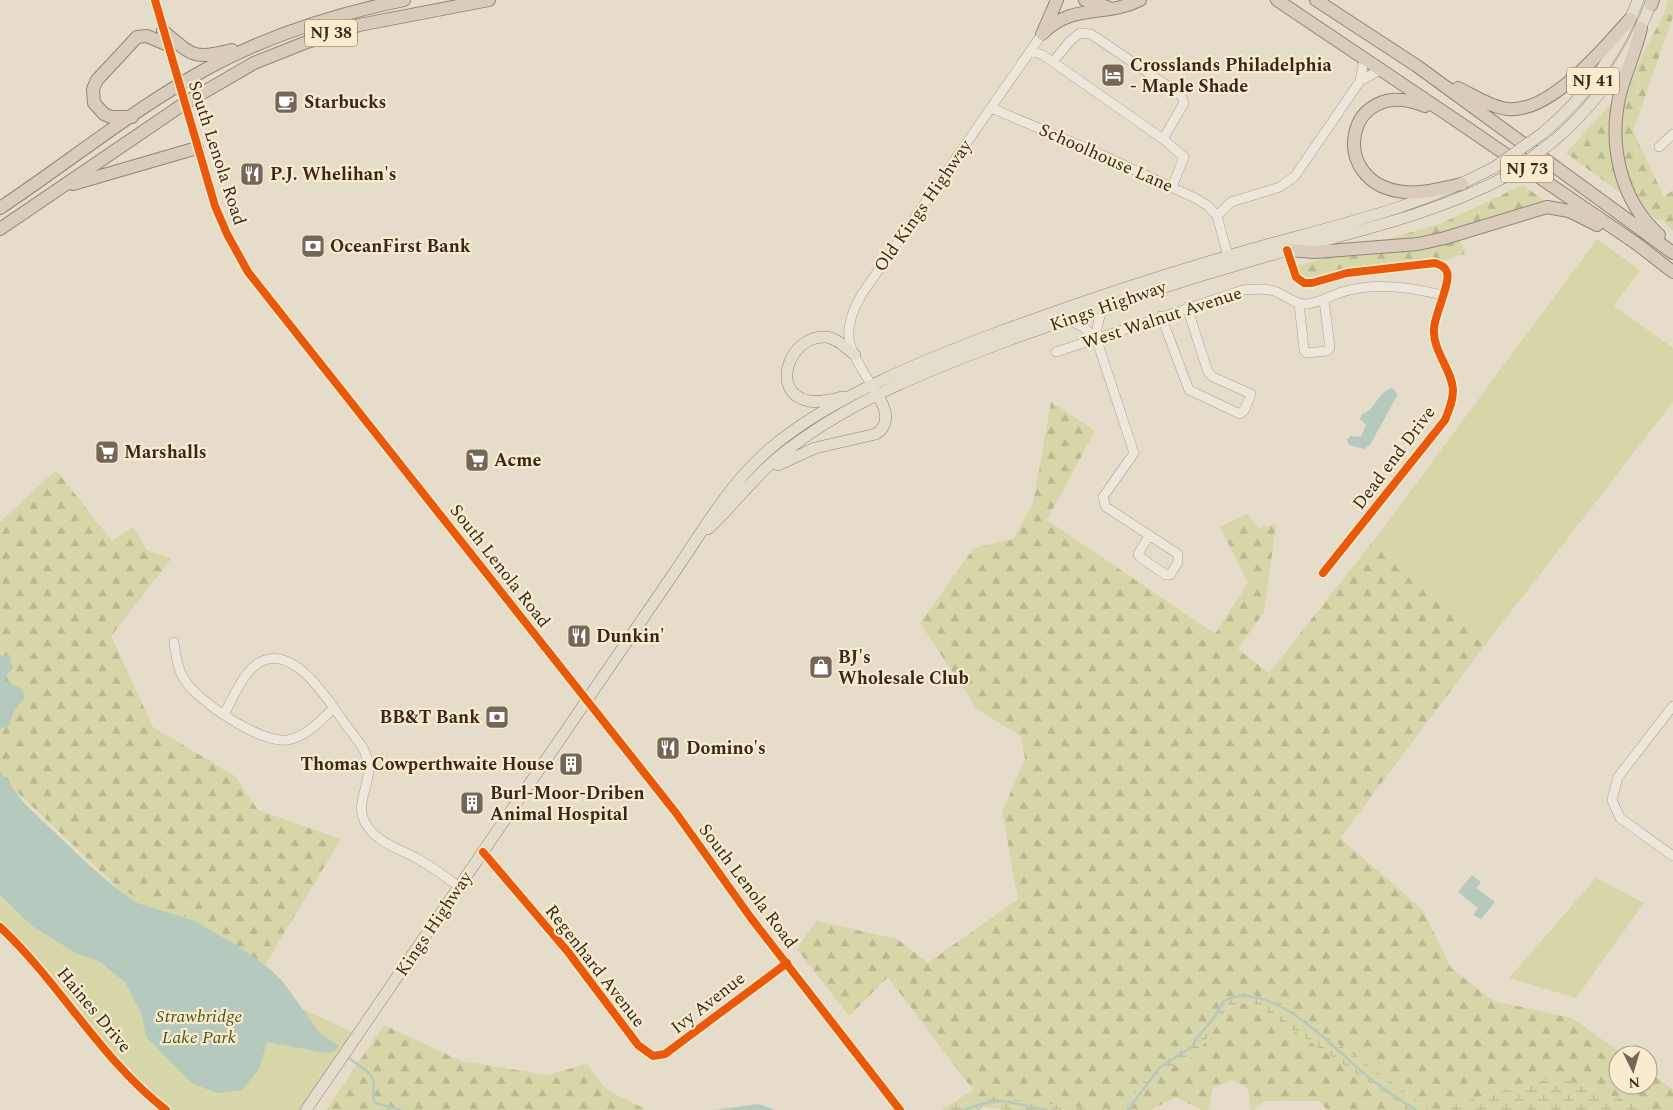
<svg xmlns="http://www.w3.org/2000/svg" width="1673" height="1110" viewBox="0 0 1673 1110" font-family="Spectral,serif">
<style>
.forest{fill:url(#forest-firs)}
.wetland{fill:url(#wetland-marsh)}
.park{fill:#d7d6a9}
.water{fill:#b5cabd}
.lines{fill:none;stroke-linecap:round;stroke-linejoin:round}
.stream{stroke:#b5cabd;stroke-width:2.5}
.minor-casing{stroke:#aaa193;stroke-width:10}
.major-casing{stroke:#8f867a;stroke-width:12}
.highway-casing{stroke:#8f867a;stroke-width:14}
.minor{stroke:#ede7db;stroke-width:9}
.major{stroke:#e5ddcc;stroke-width:11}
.highway{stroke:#d9ccba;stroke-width:12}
.major-bridge-casing{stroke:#8f867a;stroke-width:12;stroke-linecap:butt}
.major-bridge{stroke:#e5ddcc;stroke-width:11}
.cycleway-casing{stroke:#f9ebcd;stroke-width:11}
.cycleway{stroke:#e8590c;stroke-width:8}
.labels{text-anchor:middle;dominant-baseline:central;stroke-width:4.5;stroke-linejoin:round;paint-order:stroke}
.shield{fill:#f9ebcd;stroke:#736250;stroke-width:1}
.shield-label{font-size:16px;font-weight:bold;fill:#39281a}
.poi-label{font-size:18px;font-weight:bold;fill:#39281a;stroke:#f9ebcd;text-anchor:start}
.street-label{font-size:18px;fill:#39281a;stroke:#f9ebcd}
.park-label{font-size:18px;font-style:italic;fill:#4b581f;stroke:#f9ebcd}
</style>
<defs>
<pattern id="forest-firs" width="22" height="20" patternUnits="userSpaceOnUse" patternTransform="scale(1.25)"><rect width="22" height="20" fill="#d7d6a9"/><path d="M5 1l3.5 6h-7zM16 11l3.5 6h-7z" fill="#b9b891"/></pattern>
<pattern id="wetland-marsh" width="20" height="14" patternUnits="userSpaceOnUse" patternTransform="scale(1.25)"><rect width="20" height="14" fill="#d7d6a9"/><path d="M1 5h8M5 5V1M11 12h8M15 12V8" fill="none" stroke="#b9b891"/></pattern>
</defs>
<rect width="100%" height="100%" fill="#e5dcc9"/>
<path class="forest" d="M1668,0H1673V17L1633,131L1664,197L1673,190V231L1661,219L1657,220L1566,153L1614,100L1625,99L1642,55L1664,14Z
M1523,185L1549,204L1458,234L1465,254L1432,264L1311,285L1295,276L1293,267L1324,258L1347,256L1348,251L1442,223Z
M1051,402L1095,431L1047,520L1215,634L1248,583L1220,527L1246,514L1259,528L1276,524L1264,612L1238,649L1269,673L1378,535L1484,630L1486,644L1340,838L1423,910L1451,968L1494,1001L1572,1018L1624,1055H1618V1085H1648V1072L1673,1089V1110H1641L1636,1104L1555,1076L1448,1106L1444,1110H1430L1280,1002L1240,992L1114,1110H1097L987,1096L954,1107L973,1090L888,977L849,1016L797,949L816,921L897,939L928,963L1018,899L1002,812L1025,759L1021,736L977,709L920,623L974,548L1013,539L1033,504Z
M56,470L112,541L133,527L147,550L171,559L111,636L153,727L235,776L258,810L341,839L265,965L195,921L131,900L0,776V522Z
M1252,1002L1410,1110H1327L1320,1101H1265L1254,1110H1250L1248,1088L1232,1080L1213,1088L1208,1110H1202L1176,1097L1151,1110H1129L1160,1072L1195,1056L1231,1006Z
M384,1025L461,1061L546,1075L587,1064L607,1090L647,1110H326Z"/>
<path class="wetland" d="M1240,992L1280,1002L1430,1110H1410L1252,1002L1230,1006L1195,1056L1160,1072L1129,1110H1114Z
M1555,1076L1636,1104L1641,1110H1444L1448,1106Z
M973,1090L956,1107L987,1096L1097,1110H1009L983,1107L977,1110H942Z"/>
<path class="park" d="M1597,239L1640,270L1614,306L1673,348V402L1486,644L1484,630L1378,535Z
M0,781L94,874L136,897L187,917L226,942L286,1001L358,1035L304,1110H168L156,1102L0,929Z
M1596,878L1644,903L1576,998L1509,978Z"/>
<path class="water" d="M1392,388L1398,394L1370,445L1364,449L1349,445L1347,440L1350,436L1361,437L1366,425L1360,419L1362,414C1376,410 1377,392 1392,388Z
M8,655L13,667L4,680L20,688L25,697L13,713L10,725L0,729V656Z
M0,771L25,804L89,865L117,889L137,903L195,921L241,948L271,970L283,982L320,1033L339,1046L334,1052L326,1053L267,1042L259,1069L242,1090L218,1093L193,1084L146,1037L142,1015L125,982L97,960L79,955L32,926L0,895Z
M1472,875L1481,882L1476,888L1495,902L1481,919L1473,915L1478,908L1458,892Z
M758,1104L776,1110H714Z"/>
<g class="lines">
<path class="stream" d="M346,1056C354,1063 374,1072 374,1084C374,1091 371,1095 375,1103L401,1110
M963,1110L989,1102L1004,1101L1046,1110
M1128,1110L1160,1067L1192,1047L1196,1039L1214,1018L1224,1001C1270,976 1334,1049 1366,1075C1381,1088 1399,1099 1416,1110"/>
<g class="minor-casing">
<path id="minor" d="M155,0L215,206L227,234L248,272L676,813L751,918L900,1110
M1031,51L1043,55L1163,139L1184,157L1172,187
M1053,62L1070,41L1080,33L1091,34L1181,95L1184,103L1163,139
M1360,81L1380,70
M991,108L1098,153L1197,199L1208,206L1217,216
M1659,147L1673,134
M1287,250L1296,277L1304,283H1312L1347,273L1435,263C1440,265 1445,266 1447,272C1451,282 1435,314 1434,328C1432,351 1452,369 1453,390C1453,401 1449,410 1445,420L1323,573
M1228,256L1217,216L1231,202L1280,187L1295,176L1360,81L1364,60
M1299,303L1304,350L1307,353L1327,351L1330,348L1324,300
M1103,307L1098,323L1096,338L1134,453L1103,497L1106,507L1178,554V562L1170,575H1166L1140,557L1138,554L1149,536
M1161,316L1189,390L1240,414L1245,409L1251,394L1213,377L1208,372L1187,307
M1067,319L1083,327L1096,338
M1056,352L1243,290C1254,289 1264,288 1274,291C1286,295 1293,304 1306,304C1320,303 1330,296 1342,292C1374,282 1411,287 1442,295
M874,389C851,351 837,336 862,294L1042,34
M174,642C176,655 177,668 184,679C198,702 260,743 287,740C305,738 322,719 334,708
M1673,706L1618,777L1612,800L1620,818L1673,856
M224,714C234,697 245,666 265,660C298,649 330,703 346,725C354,736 365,747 368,761C373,782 353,804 366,824C378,844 399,848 418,859C432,867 446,877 459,887
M483,852L568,952L638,1045L653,1056L665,1054L787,963
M0,927C60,983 101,1060 166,1110"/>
</g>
<g class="major-casing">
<path id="major" d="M1543,133C1585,97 1619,52 1638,0
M1555,140C1598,102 1632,55 1652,0
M844,397C833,399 820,403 809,401C768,393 790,334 826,337C837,338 846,348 855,355
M778,465L815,448L876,434C891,424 886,409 878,396
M708,529C736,503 758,471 790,448C854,399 934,368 1009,340C1094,309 1180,281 1267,256C1348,233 1432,216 1507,176
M306,1110L674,573C704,529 730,482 772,447C831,397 927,359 999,332C1086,300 1174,271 1263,246C1343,224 1422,206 1495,167"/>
</g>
<g class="highway-casing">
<path id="highway" d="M1085,0L1107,7
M1277,0L1457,121L1637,244L1673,272
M1316,0L1417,66L1673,253
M1651,5L1653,0
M1641,28C1636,51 1626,71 1620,94C1608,144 1620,200 1659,235
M1044,30L1057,0
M163,31C193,56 193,60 232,50
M1042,34C1073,2 1105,18 1140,0
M1458,88C1473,95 1490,107 1507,109C1550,114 1604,48 1630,19
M1425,106C1345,73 1325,185 1405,192C1424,194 1443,188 1462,184
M132,117H111L104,114L94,103L93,89L97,80L137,37L147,36L168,45
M73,184L197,148
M0,208C69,162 135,108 208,68C269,35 336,14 404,0
M0,229L185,103L254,63L307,42L359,25L489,0
M1287,250L1315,252L1418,244L1445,238L1547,207L1569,211L1597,225"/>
</g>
<use href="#minor" class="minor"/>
<use href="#major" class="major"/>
<use href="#highway" class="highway"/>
<g class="major-bridge-casing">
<path id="major-bridge" d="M1495,167L1543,133
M1507,176L1555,140"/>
</g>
<use href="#major-bridge" class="major-bridge"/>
<g class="cycleway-casing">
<path id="cycleway" d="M155,0L215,206L227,234L248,272L676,813L751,918L900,1110
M1287,250L1296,277L1304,283H1312L1347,273L1435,263C1440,265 1445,266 1447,272C1451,282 1435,314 1434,328C1432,351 1452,369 1453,390C1453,401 1449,410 1445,420L1323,573
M483,852L568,952L638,1045L653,1056L665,1054L787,963
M0,927C60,983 101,1060 166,1110"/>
</g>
<use href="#cycleway" class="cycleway"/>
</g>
<defs>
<g id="hotel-square" transform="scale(1.25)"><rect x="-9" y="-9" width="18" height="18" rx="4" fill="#756757" stroke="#f9ebcd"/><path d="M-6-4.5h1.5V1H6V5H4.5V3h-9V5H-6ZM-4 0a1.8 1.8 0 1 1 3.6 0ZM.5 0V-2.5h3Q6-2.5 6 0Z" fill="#fff"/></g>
<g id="cafe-square" transform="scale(1.25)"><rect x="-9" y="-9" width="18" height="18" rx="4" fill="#756757" stroke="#f9ebcd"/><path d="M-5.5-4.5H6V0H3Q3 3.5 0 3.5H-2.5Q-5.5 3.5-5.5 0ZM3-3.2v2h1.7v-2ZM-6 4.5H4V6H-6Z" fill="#fff"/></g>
<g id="restaurant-square" transform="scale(1.25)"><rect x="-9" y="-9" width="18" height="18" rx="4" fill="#756757" stroke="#f9ebcd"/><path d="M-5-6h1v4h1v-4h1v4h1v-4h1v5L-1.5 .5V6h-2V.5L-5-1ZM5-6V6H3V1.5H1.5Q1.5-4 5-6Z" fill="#fff"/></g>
<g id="bank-square" transform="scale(1.25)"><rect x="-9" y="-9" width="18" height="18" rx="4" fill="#756757" stroke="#f9ebcd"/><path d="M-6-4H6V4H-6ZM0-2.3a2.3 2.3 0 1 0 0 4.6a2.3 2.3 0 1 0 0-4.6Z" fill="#fff"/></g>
<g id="supermarket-square" transform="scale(1.25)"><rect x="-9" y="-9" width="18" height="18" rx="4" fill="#756757" stroke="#f9ebcd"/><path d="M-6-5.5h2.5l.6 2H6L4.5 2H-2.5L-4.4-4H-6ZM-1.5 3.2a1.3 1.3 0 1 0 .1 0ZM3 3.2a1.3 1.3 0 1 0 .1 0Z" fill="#fff"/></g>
<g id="shop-square" transform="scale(1.25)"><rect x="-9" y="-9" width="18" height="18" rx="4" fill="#756757" stroke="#f9ebcd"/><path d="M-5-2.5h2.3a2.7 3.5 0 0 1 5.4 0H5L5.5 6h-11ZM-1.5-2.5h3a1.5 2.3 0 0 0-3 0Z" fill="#fff"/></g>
<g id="building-square" transform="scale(1.25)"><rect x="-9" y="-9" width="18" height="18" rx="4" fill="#756757" stroke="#f9ebcd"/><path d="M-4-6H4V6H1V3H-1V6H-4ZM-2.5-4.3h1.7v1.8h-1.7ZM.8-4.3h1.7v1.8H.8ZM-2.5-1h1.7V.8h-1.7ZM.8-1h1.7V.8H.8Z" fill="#fff"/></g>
</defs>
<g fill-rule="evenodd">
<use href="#hotel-square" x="1113" y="75"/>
<use href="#cafe-square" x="286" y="102"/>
<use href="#restaurant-square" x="252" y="174"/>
<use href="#bank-square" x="313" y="246"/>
<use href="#supermarket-square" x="107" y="452"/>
<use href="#supermarket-square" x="477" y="460"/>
<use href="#restaurant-square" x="579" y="636"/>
<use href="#shop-square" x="821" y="667"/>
<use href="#bank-square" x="497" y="717"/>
<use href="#restaurant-square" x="668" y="748"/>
<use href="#building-square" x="571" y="764"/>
<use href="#building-square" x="472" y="803"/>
</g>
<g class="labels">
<g class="shield">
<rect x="305" y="19.5" width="52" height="27" rx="4"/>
<rect x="1567" y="67.5" width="52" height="27" rx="4"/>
<rect x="1501" y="155.5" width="52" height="27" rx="4"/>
</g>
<g class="shield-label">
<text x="331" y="33">NJ 38</text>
<text x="1593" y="81">NJ 41</text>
<text x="1527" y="169">NJ 73</text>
</g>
<g class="poi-label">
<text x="1130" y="65">Crosslands Philadelphia<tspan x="1130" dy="21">- Maple Shade</tspan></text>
<text x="304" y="102">Starbucks</text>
<text x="270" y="174">P.J. Whelihan's</text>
<text x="330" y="246">OceanFirst Bank</text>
<text x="124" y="452">Marshalls</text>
<text x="494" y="460">Acme</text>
<text x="596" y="636">Dunkin'</text>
<text x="838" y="657">BJ's<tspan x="838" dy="21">Wholesale Club</tspan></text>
<text x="480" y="717" text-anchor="end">BB&amp;T Bank</text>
<text x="686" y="748">Domino's</text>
<text x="554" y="764" text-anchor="end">Thomas Cowperthwaite House</text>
<text x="490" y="793">Burl-Moor-Driben<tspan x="490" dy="21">Animal Hospital</tspan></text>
</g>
<g class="street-label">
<text transform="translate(217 153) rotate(72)">South Lenola Road</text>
<text transform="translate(1106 158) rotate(24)">Schoolhouse Lane</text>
<text transform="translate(923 206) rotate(-55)">Old Kings Highway</text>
<text transform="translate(1108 306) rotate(-19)">Kings Highway</text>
<text transform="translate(1162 318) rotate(-18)">West Walnut Avenue</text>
<text transform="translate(1394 458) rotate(-53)">Dead end Drive</text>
<text transform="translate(500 566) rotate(52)">South Lenola Road</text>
<text transform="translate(748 886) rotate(53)">South Lenola Road</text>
<text transform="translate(434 924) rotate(-56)">Kings Highway</text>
<text transform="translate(595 966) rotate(52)">Regenhard Avenue</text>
<text transform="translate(708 1003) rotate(-38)">Ivy Avenue</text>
<text transform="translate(94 1010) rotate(50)">Haines Drive</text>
</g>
<g class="park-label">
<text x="199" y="1016">Strawbridge<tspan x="199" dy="21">Lake Park</tspan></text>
</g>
</g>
<g transform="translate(1633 1070) rotate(175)"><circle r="24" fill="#f9ebcd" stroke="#ac9d85"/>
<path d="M0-4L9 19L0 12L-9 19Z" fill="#756757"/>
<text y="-8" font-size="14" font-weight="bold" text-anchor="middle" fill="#39281a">N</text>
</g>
</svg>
